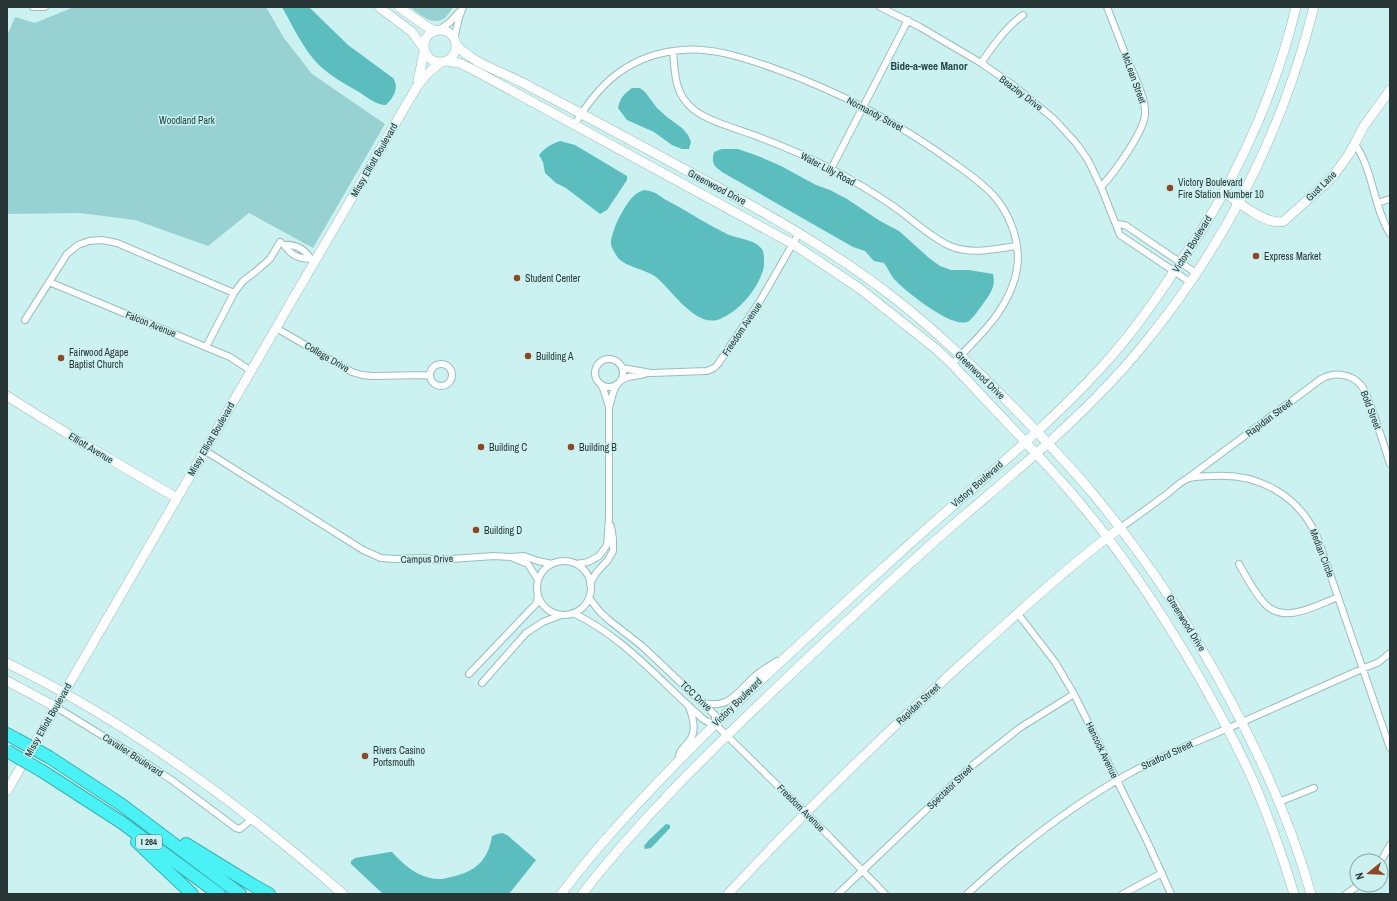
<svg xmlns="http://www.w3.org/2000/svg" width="1397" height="901" viewBox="0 0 1397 901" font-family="'Archivo Narrow',sans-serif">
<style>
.green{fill:#98d1d2}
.water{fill:#5bbdbe}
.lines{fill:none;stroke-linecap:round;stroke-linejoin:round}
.street-casing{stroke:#9abdbd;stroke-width:8}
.secondary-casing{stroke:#9abdbd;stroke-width:10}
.highway-casing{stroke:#3eb0b2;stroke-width:14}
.street{stroke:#fff;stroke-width:6}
.secondary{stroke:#fff;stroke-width:9}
.highway{stroke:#4af2f5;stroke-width:12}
.highway-bridge-casing{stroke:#3eb0b2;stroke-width:14;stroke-linecap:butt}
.highway-bridge{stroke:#4af2f5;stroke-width:12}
.poi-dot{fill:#8d4721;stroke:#ccf1f1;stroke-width:1.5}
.labels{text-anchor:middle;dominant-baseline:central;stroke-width:3;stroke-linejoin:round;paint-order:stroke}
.shield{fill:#ccf1f1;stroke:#596e6e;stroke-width:1}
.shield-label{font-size:9px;font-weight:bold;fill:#283636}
.street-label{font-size:10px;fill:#283636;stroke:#ccf1f1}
.park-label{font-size:10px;fill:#184545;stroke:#ccf1f1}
.poi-label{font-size:10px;fill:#283636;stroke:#ccf1f1;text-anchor:start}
.neighbourhood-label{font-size:11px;font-weight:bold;fill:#254646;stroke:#ccf1f1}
</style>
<rect width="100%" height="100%" fill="#ccf1f1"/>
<path class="green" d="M74,7H266L284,38L312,74L385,124L313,248L249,213L208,246L135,220L80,213L7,214V36L15,17L35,23Z
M410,7H453C440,31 426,20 410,7Z"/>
<path class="water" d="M282,7H309L348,45L393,78C400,88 393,98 386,105C376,105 367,97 359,92C345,84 330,76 318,64C304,50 292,25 282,7Z
M632,88H640L645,92L657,108L667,117L682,128L688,135L691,142L689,149H682L672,145L654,132L627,120L618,108C620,98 624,94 632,88Z
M560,141L575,145L627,176V180L607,210L600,214L566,188L556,183L545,173L543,162L539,155C545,148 551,144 560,141Z
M722,149H738L758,156L781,166L816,185L830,190L847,199L880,221L899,231L929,258L940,266L951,270H969L993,274C996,287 990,294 983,304C979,309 974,317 969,321C954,331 904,290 894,279C890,274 888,268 884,263L874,261L865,251L853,247L722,172C714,166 711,163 714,152Z
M644,190C658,192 657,195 668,201C689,212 708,225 729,235C737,238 754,240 760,247C764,250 764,256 764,261C764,265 764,269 762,273C756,291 739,311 720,319C696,329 672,290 656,277C645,269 626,267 618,258C616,255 612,248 611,245C610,232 626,201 636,194C638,192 642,191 644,190Z
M666,824L670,825V828L651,848L645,849L644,846L648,841Z
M502,833L507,835L536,860L509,894H383L351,864V861L355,858L390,852H392C403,864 414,874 430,878C437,880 445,879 451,877C475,872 488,861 492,836L497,834Z"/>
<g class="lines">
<g class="street-casing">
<path id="street" d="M33,7H45
M880,7L920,27L981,63L1013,85L1054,119L1076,143L1088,160L1101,187L1120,235L1190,282
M439,30L450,22L459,12
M454,39L459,18L463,7
M673,51C675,73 674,93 693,109C707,121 738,129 756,136C805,154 851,177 893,206C912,219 930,237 950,246C971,255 995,249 1016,246
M981,63C993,46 1006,27 1023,15
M575,124C598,85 626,58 673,51C706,45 742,57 773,68C838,91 899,123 955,164C968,173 983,184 994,196C1009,213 1018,237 1018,259C1016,303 981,335 952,364
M1354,143C1373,168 1373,206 1390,234
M831,169L908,20
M1101,187C1114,173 1144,132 1145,114C1146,98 1134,76 1128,61C1121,43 1114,25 1107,7
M1377,203L1390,199
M1117,224L1125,225L1196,273
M49,282L230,357L251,371
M25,320L67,254L78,245L89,241L102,240L117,243L234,293
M276,328L352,372L362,375L372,376L430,375
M206,347L234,293L243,281L255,272L270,259L280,242C285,245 286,247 289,251C295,257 303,259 311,259C305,250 296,244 285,245
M595 373a14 14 0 1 1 28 0a14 14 0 1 1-28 0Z
M430 375a11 11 0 1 1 22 0a11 11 0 1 1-22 0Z
M622,368L651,373L707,371L714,368L718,364L760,301L799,233
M620,381L628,377L645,374
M601,384L604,391L609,407
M204,450L363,550L381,558L396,559L425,558L437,560L494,556L512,557L524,556L538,561L552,564
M1188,478L1321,379C1334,372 1350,373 1361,385C1366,391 1368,400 1371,407C1378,426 1384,445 1390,464
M1120,528C1136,517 1152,505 1167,494C1173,489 1180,482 1187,479C1194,476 1206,476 1214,476C1259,473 1300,496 1318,539L1390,748
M513,558L528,564L538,580
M537 588a27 27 0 1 1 54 0a27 27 0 1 1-54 0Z
M577,564L588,562L599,556L607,545L609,518V408L613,393L617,384
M1239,564C1247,578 1255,594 1266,605C1286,624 1317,605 1338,597
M590,584L596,573L608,560L613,551V539L611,526
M589,598L600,612L610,621L642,646L715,715V724
M573,613C624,637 661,682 703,719L708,722L715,724L830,837L885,894
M1018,614L1055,662L1074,694L1147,841L1171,894
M469,674L530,610L536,604L538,595
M482,683L526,633L543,622L561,615
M704,703C730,709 737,692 754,677C761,670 770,666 777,661
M56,707L137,757L173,781L236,828L240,829L252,819
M678,761C680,747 683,750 690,740C697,730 693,717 689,707
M1279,802L1314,788
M1381,861L1390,845
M838,894L974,764L1021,727L1074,694
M967,894C1017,848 1070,806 1130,773C1165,754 1203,739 1240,723C1281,705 1321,687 1362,669L1379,662L1390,653
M1123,894L1162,873
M1346,894L1359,885"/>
</g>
<g class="secondary-casing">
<path id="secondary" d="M379,7L412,32L423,47
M399,7L426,26L435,31
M424 46a16 16 0 1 1 32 0a16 16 0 1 1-32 0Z
M456,44C469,62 505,73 525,84C594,120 662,157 730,194C788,225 846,260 898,301C941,335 980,373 1018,412C1044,439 1070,466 1094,495C1146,558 1191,626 1229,698C1263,761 1292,826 1311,894
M446,61L459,63L472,69L793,244L859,288L936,349L952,364C996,412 1043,458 1084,508C1136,571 1179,639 1218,711C1231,735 1244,760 1255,785C1270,821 1283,857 1294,894
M418,81L424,52
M1224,192C1236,201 1268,227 1284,221L1323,186L1334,175L1349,154L1364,126L1390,90
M7,396L84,444L177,498
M7,663C130,723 240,804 343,894
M7,681L56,707
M7,791C143,557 279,322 416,88L427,74L440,63
M561,894C573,879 585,863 598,848C694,737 804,640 913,541C975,485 1042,432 1099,370C1130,337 1156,300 1180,262C1188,251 1196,240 1203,228C1244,162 1278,83 1296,7
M582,894C639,821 704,757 771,693C830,637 890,580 952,526C1017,470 1085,416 1140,349C1223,249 1282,134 1314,7
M728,894C808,807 893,726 980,647C1026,606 1071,564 1120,528"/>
</g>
<g class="highway-casing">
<path id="highway" d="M7,734L16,739
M49,757L122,805L240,894
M42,771L121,822L219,894
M137,842L192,894
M186,844L251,884L269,894"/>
</g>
<use href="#street" class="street"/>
<use href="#secondary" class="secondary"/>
<use href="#highway" class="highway"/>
<g class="highway-bridge-casing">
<path id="highway-bridge" d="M16,739L49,757
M7,751L42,771"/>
</g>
<use href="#highway-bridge" class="highway-bridge"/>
</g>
<g class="poi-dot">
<circle cx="1170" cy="188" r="4"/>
<circle cx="1256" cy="256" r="4"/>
<circle cx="517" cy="278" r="4"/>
<circle cx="528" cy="356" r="4"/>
<circle cx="61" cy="358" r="4"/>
<circle cx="481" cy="447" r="4"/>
<circle cx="571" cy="447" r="4"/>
<circle cx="476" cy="530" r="4"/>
<circle cx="365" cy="756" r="4"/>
</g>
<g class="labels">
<rect class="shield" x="136" y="835" width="26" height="14" rx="3"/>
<g class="shield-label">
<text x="149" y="842">I 264</text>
</g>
<g class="street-label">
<text transform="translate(1134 78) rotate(70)">McLean Street</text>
<text transform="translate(1021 93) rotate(37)">Beazley Drive</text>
<text transform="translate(875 114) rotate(28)">Normandy Street</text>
<text transform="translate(374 160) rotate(-60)">Missy Elliott Boulevard</text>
<text transform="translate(828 169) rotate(28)">Water Lilly Road</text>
<text transform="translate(1321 186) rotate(-45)">Gust Lane</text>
<text transform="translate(717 187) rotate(28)">Greenwood Drive</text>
<text transform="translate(1192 244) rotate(-58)">Victory Boulevard</text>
<text transform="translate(151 324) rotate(22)">Falcon Avenue</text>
<text transform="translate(742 329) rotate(-56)">Freedom Avenue</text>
<text transform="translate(327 357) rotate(30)">College Drive</text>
<text transform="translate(980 375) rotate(44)">Greenwood Drive</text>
<text transform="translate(1371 410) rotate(69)">Bold Street</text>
<text transform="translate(1269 418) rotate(-37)">Rapidan Street</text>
<text transform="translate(211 439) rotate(-60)">Missy Elliott Boulevard</text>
<text transform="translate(91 448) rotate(31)">Elliott Avenue</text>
<text transform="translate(977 484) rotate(-41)">Victory Boulevard</text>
<text transform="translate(1322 553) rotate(69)">Median Circle</text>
<text transform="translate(427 559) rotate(-1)">Campus Drive</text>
<text transform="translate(1186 623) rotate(58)">Greenwood Drive</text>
<text transform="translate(696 696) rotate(43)">TCC Drive</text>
<text transform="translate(737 702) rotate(-44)">Victory Boulevard</text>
<text transform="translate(918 704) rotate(-43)">Rapidan Street</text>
<text transform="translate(48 720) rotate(-60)">Missy Elliott Boulevard</text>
<text transform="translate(1102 750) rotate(64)">Hancock Avenue</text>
<text transform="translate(133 755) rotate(33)">Cavalier Boulevard</text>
<text transform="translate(1167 755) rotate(-25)">Stratford Street</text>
<text transform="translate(950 787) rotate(-44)">Spectator Street</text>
<text transform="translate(801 808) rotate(45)">Freedom Avenue</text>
</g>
<g class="park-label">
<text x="187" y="120">Woodland Park</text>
</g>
<g class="poi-label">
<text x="1178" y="182">Victory Boulevard<tspan x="1178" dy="12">Fire Station Number 10</tspan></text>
<text x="1264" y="256">Express Market</text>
<text x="525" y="278">Student Center</text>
<text x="69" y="352">Fairwood Agape<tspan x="69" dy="12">Baptist Church</tspan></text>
<text x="536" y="356">Building A</text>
<text x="489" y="447">Building C</text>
<text x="579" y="447">Building B</text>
<text x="484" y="530">Building D</text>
<text x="373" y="750">Rivers Casino<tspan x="373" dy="12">Portsmouth</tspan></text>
</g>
<g class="neighbourhood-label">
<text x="929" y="66">Bide-a-wee Manor</text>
</g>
</g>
<rect width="1397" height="901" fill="none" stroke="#283636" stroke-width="16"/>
<g transform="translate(1369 873) rotate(252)"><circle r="19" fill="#ccf1f1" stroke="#8aa6a6"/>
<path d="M0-3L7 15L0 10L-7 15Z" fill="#8d4721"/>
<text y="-6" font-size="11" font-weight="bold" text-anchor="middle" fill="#283636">N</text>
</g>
</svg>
